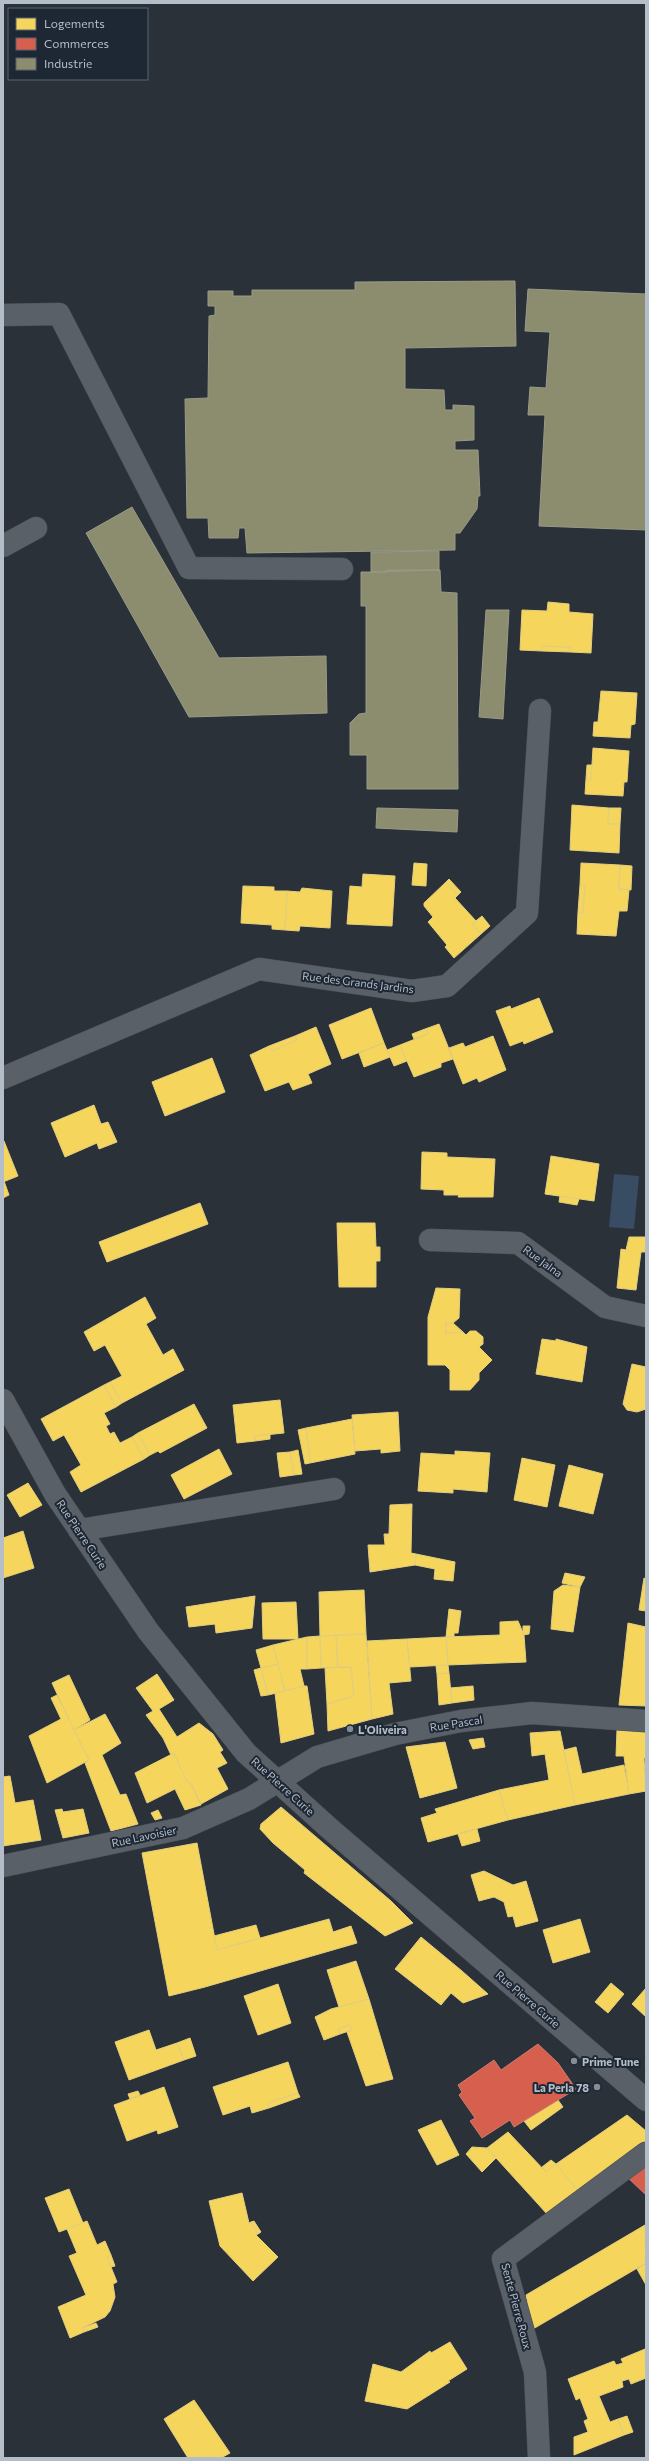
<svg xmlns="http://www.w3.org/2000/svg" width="649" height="2461" viewBox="0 0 649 2461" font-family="Commissioner,sans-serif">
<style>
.water{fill:#384d64}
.homes{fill:#f6d55c;stroke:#e2ce7d}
.shops{fill:#d6604d;stroke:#cc7c72}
.industry{fill:#8c8c6e;stroke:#989b89}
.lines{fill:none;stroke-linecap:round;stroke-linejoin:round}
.minor-casing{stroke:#484d53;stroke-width:23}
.minor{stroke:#5a6067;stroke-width:22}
.poi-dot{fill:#848d97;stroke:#1d2834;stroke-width:1.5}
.labels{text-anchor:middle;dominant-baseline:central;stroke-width:4;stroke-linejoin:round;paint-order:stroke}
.street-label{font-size:11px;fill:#b4bec9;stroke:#1d2834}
.poi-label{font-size:11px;font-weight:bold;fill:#b4bec9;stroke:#1d2834;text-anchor:start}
</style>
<rect width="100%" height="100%" fill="#2a3139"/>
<path class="water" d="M614,1174L639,1176L634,1229L609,1227Z"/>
<path class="homes" d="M548,602L569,604V612L593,614L591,653L570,652V647L542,646V651L520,650L522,610L547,611Z
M542,646L570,647V652L542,651Z
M601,691L637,693L635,724L631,725L630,738L593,736L594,722H598Z
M593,748L629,751L627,782H624L623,796L585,794L586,779L591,780Z
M587,765H592L591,780L586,779Z
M572,805L609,808L608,824H620L619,853L570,850Z
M609,808H621L620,824H608Z
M414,863L427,864L426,886L412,885Z
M581,863L620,865L619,889L629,890L627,911H619L616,936L577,934L578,912L583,913L585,886L580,885Z
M620,865L632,866L631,890L619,889Z
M363,874L395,876L392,926L347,924L350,886L362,887Z
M449,879L461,892L458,895L446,882Z
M446,882L458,895L455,898L476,921L472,924L481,934L454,958L445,947L447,945L428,922L433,917L424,906V903Z
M580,885L585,886L583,913L578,912Z
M243,886L274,887V891H287L285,930L272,929V925L241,923Z
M302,888L332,891L330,928L300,926L299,931L285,930L287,891L300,892Z
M482,916L490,926L481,934L472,924Z
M539,998L553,1032L524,1044L523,1041L510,1046L496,1011L510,1006L511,1009Z
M371,1008L384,1043L342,1059L329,1025Z
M439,1024L453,1059L441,1063V1067L414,1077L400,1045L428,1034L425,1029Z
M316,1027L331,1064L308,1074L312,1083L293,1090L289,1082L265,1091L250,1055L269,1046L272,1051L297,1040L295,1036Z
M425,1029L428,1034L414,1039L412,1034Z
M295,1036L297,1040L272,1051L269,1046Z
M493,1036L506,1070L479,1082L477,1078L463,1084L449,1048L463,1043L465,1047Z
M384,1043L390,1057L364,1067L359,1053Z
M400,1045L407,1061L394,1066L387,1050Z
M212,1058L225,1092L165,1116L152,1082Z
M94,1105L101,1124L108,1122L117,1142L99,1149L97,1143L65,1157L51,1123Z
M4,1141L18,1176L3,1182V1142Z
M422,1152L447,1153V1157L495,1159L493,1197H458L459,1195H444V1190L421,1189Z
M551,1156L599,1164L594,1201L545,1194Z
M4,1181L9,1195L3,1198V1182Z
M560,1196L579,1199L577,1205L559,1202Z
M200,1203L208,1224L107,1262L99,1242Z
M337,1223H375L376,1247H380V1261H376V1287H339Z
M629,1237H645L646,1239V1252H641L636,1290L617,1288L621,1249L626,1250Z
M436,1288L460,1289L459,1318L453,1323H446V1333L463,1332L466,1335L470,1331H476L483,1337V1344L479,1347L492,1360L479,1373V1380L470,1390H450V1370L445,1365H428V1317Z
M145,1297L156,1318L146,1324L163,1355L173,1349L184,1370L122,1403L110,1382L122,1376L105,1345L94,1351L84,1332Z
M446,1323H453L463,1332L446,1333Z
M542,1339L556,1341V1339L587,1347L582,1382L536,1374Z
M632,1364L646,1367V1409L637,1412L627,1410L623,1404Z
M110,1382L122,1403L116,1407L104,1385Z
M104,1385L116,1407L104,1413L110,1424L106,1426L110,1434L114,1432L120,1443L132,1437L144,1459L81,1492L70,1472L81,1465L64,1435L53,1441L41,1419Z
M280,1400L284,1433L255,1436V1441L237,1443L233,1405Z
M194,1404L207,1428L160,1453L158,1451L150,1455L138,1433Z
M398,1412L400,1451L381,1453V1449L355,1451L352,1415Z
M352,1419L355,1454L310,1463L306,1428Z
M306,1428L310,1463L305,1464L298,1430Z
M138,1433L150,1455L144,1459L132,1437Z
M270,1434V1439L255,1441V1436Z
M219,1449L232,1474L184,1499L171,1475Z
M298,1450L302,1474L294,1475L290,1452Z
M455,1451L490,1453L487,1492L453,1489V1493L418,1491L421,1453L455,1455Z
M290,1452L294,1475L280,1477L277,1453Z
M522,1458L555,1465L547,1507L514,1500Z
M569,1465L603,1474L593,1514L559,1506Z
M28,1483L42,1505L20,1517L7,1495Z
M412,1504L411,1553L416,1554L415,1565L370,1572L368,1545H385L384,1534H389L390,1505Z
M23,1531L34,1568L3,1578V1538Z
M416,1554L455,1562L453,1581L434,1579L435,1569L415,1565Z
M565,1573L585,1577L580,1587L562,1583Z
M644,1578L646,1579V1611L639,1610Z
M563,1585L580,1587L573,1632L551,1629L554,1591Z
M364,1590L366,1634L320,1636L319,1592Z
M255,1596L252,1628L216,1633L215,1624L189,1627L186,1607Z
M296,1602L298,1639H263L262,1603Z
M449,1609L461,1611L458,1633H454V1637H446Z
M518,1621L524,1635L526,1662L448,1665L446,1637L500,1635V1622Z
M628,1623L646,1627V1706L619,1705Z
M523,1626H530L529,1634L523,1635Z
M366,1634L372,1719L328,1731L327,1704L354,1696L351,1667H338L336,1635Z
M336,1635L338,1667L321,1668L320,1636Z
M320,1636L321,1668L307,1669V1637Z
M307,1637V1669H300L304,1686L285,1691L273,1645Z
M446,1637L448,1665L410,1667L407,1639Z
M407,1639L411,1681L389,1683L393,1714L372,1719L367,1641Z
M273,1645L278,1664L261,1668L256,1650Z
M278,1664L285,1691L268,1695L261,1668Z
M448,1665L449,1673L437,1674L436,1666Z
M351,1667L354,1696L327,1704L325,1668Z
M261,1668L268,1695L261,1696L254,1670Z
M449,1673L452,1703L439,1705L437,1674Z
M157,1674L174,1700L159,1709L177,1737L199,1723L213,1734L223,1750L220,1752L227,1763L217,1768L228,1789L201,1804L190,1782L188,1783L174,1753L171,1755L163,1738L146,1715L153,1711L136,1688Z
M69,1675L90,1720L74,1730L52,1683Z
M304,1686H307L314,1734L281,1743L275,1693Z
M473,1686L474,1700L452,1703L450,1688Z
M57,1695L89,1760L47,1783L29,1736L61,1719L51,1698Z
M105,1714L121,1743L102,1755L120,1795L126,1794L138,1824L111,1831L85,1763L89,1760L74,1730Z
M617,1730L646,1731V1758H644L646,1791L629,1794L624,1756H616Z
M560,1731L575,1805L508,1820L499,1790L549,1780L545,1754L532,1756L530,1733Z
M483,1738L485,1747L473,1749L469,1740Z
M445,1742L457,1788L420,1798L406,1747Z
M576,1747L582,1774L624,1765L629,1794L575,1805L564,1750Z
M174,1753L188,1783L190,1782L201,1805L185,1810L175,1789L147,1803L135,1773Z
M10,1776L15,1803L33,1800L41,1840L3,1846V1777Z
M499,1790L508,1820L428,1842L421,1818L437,1813L435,1809Z
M281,1807L391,1901L413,1923L385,1936L304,1873L305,1870L273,1843L260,1829L261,1824Z
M62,1809L63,1812L83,1809L89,1833L63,1838L55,1810Z
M158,1810L162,1818L155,1820L151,1813Z
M477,1829L480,1841L462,1846L458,1834Z
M197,1843L217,1950L329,1919L333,1932L351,1926L357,1943L205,1987L169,1996L142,1853Z
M484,1871L513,1885L526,1881L538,1921L516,1927L513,1916L508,1917L504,1902L494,1897L479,1901L471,1875Z
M580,1919L590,1952L553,1963L543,1930Z
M256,1925L260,1938L217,1950L214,1936Z
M421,1937L462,1971L488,1994L463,2003L451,1993L441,2005L395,1969Z
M356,1961L369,1999L339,2007L327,1970Z
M611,1983L624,1994L608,2013L595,2002Z
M278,1984L291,2023L258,2035L244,1996Z
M646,1988V2017L632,2004Z
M369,1999L393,2079L366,2086L347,2032L352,2030L350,2025L338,2029L340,2034L324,2040L315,2017L331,2009Z
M350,2025L352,2030L340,2034L338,2029Z
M149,2030L156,2050L177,2043L184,2060L129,2080L115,2042Z
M190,2038L196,2056L184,2060L177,2043Z
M288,2062L298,2093L268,2103L269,2108L252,2113L250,2106L223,2115L213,2087Z
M164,2087L178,2127L158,2134L157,2130L127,2141L114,2105Z
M138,2091L140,2095L130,2099L128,2094Z
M298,2093L300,2097L269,2108L268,2103Z
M558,2100L563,2107L531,2130L524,2121Z
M627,2115L646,2131V2147L579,2192L556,2164Z
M441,2120L459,2155L437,2165L418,2130Z
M508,2132L546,2172L556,2164L579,2192L547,2214L487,2148Z
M472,2147L487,2148L496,2158L482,2172L466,2154Z
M551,2160L556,2164L546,2172L542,2167Z
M69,2189L83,2223L59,2232L45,2198Z
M242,2193L249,2223L251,2222L258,2234L256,2235L278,2257L253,2281L220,2246L209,2201Z
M87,2221L97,2245L105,2241L111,2255L107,2257L117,2282L113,2284L115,2297L110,2311L105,2317L82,2328L84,2332L70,2338L58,2307L86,2295L69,2256L77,2253L67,2229Z
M254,2221L261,2232L258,2234L251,2222Z
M645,2225L646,2263L533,2329L526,2295Z
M111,2255L115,2266L111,2267L107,2257Z
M646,2263V2285L637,2269Z
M96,2323L98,2327L84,2332L82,2328Z
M450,2342L467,2369L448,2381L450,2382L407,2409L365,2401L373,2364L401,2372L430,2351L431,2353Z
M645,2349L646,2378L631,2384L629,2379L622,2381L623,2387L599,2396L610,2422L618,2419L624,2435L574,2455V2437L588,2432L584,2421L588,2419L580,2398L576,2400L568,2379L614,2361L616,2365L623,2363L621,2359Z
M194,2400L230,2453L221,2458H188L164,2419Z
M627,2416L633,2432L624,2435L618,2419Z"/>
<path class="shops" d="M538,2044L558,2063L576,2089L514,2127L510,2120L482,2138L470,2121L475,2118L459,2095L462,2092L458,2085L494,2060L501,2070Z
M646,2160V2195L625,2175Z"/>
<path class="industry" d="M515,281L516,346L405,348V389L444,390L445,410H453V405L474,406V440L455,441V450H478L480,496H478L477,509L460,533H455V550L247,553L245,528H239L238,538H209L208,518H187L185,399L208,398L209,316L215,315V306H208V291H233V296H252V290H355V282Z
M528,289L646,294V530L539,526L545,415H528L530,387L546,388L550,332L525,331Z
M132,507L219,658L326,656L327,713L189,717L86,533Z
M439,551V570L371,572V552Z
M386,570H440L441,592L457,593L458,789H367V755H350V723L359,714L366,713V606H361V572H386Z
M486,610H509L503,719L479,717Z
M377,808L458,810L457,832L376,828Z"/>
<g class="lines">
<g class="minor-casing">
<path id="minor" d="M3,315L59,314L189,568L342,569
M3,546L36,528
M3,1078L259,969L412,991L447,986L527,913L540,710
M430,1240L518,1243L605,1307L646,1316
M3,1400L55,1494L148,1631L246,1753L329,1828L646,2100
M79,1530L334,1489
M3,1866L183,1828L249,1799L317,1757L395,1734L461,1721L532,1713L646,1721
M539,2458L535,2372L503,2259L646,2153"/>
</g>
<use href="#minor" class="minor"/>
</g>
<g class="poi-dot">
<circle cx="350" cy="1729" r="4"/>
<circle cx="574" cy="2061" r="4"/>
<circle cx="597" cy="2087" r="4"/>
</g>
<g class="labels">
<g class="street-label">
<text transform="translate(358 982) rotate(7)">Rue des Grands Jardins</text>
<text transform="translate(543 1261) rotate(36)">Rue Jalna</text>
<text transform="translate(82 1534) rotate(56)">Rue Pierre Curie</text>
<text transform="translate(456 1723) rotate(-9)">Rue Pascal</text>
<text transform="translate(283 1786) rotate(42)">Rue Pierre Curie</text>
<text transform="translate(144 1836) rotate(-12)">Rue Lavoisier</text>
<text transform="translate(528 1999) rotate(41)">Rue Pierre Curie</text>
<text transform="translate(517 2306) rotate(75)">Sente Pierre Roux</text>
</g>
<g class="poi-label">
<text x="358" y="1729">L'Oliveira</text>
<text x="582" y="2061">Prime Tune</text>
<text x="589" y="2087" text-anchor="end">La Perla 78</text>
</g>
</g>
<rect width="649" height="2461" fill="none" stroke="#b4bec9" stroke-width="8"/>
<rect x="8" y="8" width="140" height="72" fill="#1d2834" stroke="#596470"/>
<rect x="16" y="18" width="20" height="12" fill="#f6d55c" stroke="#596470"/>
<text x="44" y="28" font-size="12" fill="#b4bec9">Logements</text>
<rect x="16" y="38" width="20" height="12" fill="#d6604d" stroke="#596470"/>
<text x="44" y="48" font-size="12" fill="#b4bec9">Commerces</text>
<rect x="16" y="58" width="20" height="12" fill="#8c8c6e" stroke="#596470"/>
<text x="44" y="68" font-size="12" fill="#b4bec9">Industrie</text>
</svg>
